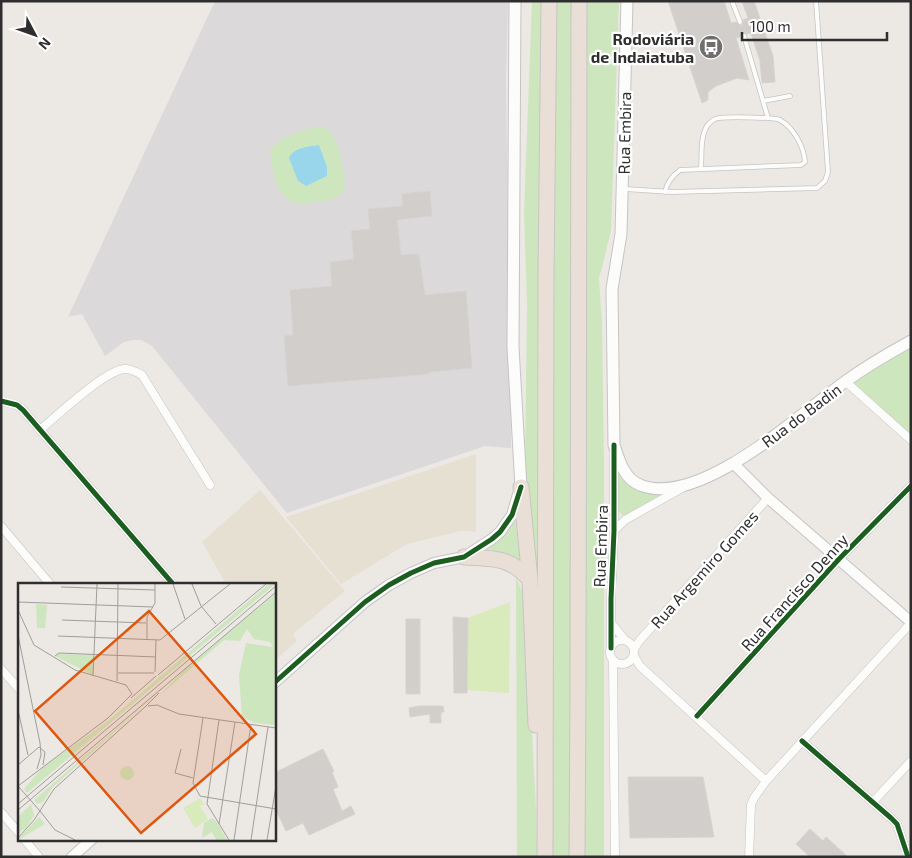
<svg xmlns="http://www.w3.org/2000/svg" width="912" height="858" viewBox="0 0 912 858" font-family="'Exo 2',sans-serif">
<style>
.industrial{fill:#dcd9db}
.education{fill:#e6e0d3}
.green{fill:#cee6be}
.pitch{fill:#d9eabb}
.water{fill:#99d6ec}
.building{fill:#d1cecb;stroke:#d7d4d0}
.lines{fill:none;stroke-linecap:round;stroke-linejoin:round}
.service-casing{stroke:#c5c4c5;stroke-width:5.5}
.minor-casing{stroke:#c5c4c5;stroke-width:9}
.tertiary-casing{stroke:#c5c4c5;stroke-width:12}
.secondary-casing{stroke:#c5c4c5;stroke-width:13}
.motorway-casing{stroke:#c6c5c4;stroke-width:17}
.service{stroke:#fcfcfb;stroke-width:4}
.minor{stroke:#fcfcfb;stroke-width:8}
.tertiary{stroke:#fcfcfb;stroke-width:10}
.secondary{stroke:#fcfcfb;stroke-width:11}
.motorway{stroke:#eadfd6;stroke-width:15}
.cycleway-casing{stroke:#fff;stroke-width:8}
.cycleway{stroke:#1b5e20;stroke-width:5}
.labels{text-anchor:middle;dominant-baseline:central;stroke-width:4.5;stroke-linejoin:round;paint-order:stroke}
.poi-label{font-size:16px;font-weight:bold;fill:#2e2e2e;stroke:#fff;text-anchor:end}
.street-label{font-size:16px;fill:#2e2e2e;stroke:#fff}
.inset-road{fill:none;stroke:#a09e9b;stroke-width:1}
.view{fill:#df570e;fill-opacity:0.15;stroke:#df570e;stroke-width:2.5}
.inset-edge{fill:none;stroke:#2e2e2e;stroke-width:2.5}
</style>
<rect width="100%" height="100%" fill="#ece8e4"/>
<path class="industrial" d="M215,1H508L506,81L511,448L485,446L287,513L152,346L141,340H133L124,342L105,356L82,314L68,317Z"/>
<path class="education" d="M476,454V532L461,531L407,544L341,584L286,517Z
M260,490L345,591L293,634L297,641L274,661V584H226L202,542Z"/>
<path class="green" d="M532,1H541L542,123L540,547L538,601L525,477L527,303L524,213Z
M555,1H573L571,857H552L553,141Z
M585,1H619L611,231L599,279L602,324L604,461V857H583Z
M314,127C317,128 323,127 326,129C340,136 345,175 345,190C336,199 327,202 314,202C308,203 300,204 295,203C273,196 273,168 270,150C281,135 297,133 314,127Z
M911,341V437L849,382Z
M618,455L639,485L675,490L625,517L617,510Z
M515,519L521,564L482,553C497,544 506,534 515,519Z
M516,577L523,594L526,616L536,810L537,857H517Z"/>
<path class="pitch" d="M510,602L509,693L467,690L468,618Z"/>
<path class="water" d="M319,145L327,167V176L306,186L298,181L289,158C294,147 308,147 319,145Z"/>
<path class="building" d="M668,1H724L731,23L736,22L740,26L743,24V20L748,18L742,1H754L773,56L775,82L762,83L760,61L751,33L747,34L743,32L740,37L736,38L749,80L737,78L716,86L708,92V100L702,103Z
M430,191L432,216L397,220L401,255L419,254L425,295L466,291L472,368L429,372V374L288,386L284,336L293,335L290,290L332,286L330,262L354,259L351,231L370,229L368,209L403,206L402,194Z
M453,617L468,618L467,693H454Z
M406,619H420V694H406Z
M419,706H443L444,712H441V723H430V714L410,717L409,708Z
M323,749L334,771L332,772L338,787L333,789L342,811L351,806L355,814L309,835L303,823L286,831L274,806V773Z
M628,777H703L714,837L630,838Z
M810,829L823,841L826,837L848,857H810L796,844Z"/>
<g class="lines">
<g class="service-casing">
<path id="service" d="M732,1L740,22
M744,36L768,118
M763,101L790,96
M625,189L672,192L817,188L825,181L828,172L816,1
M665,192C667,182 672,176 680,170L801,165L805,162C804,147 794,128 780,120C773,117 728,117 719,118C715,118 709,123 707,126C700,138 702,155 701,168"/>
</g>
<g class="minor-casing">
<path id="minor" d="M845,381L911,440
M1,401L17,405L23,410L173,584
M41,429C59,414 103,372 124,369C131,368 136,372 142,375L210,485
M1,526L50,584
M614,531L625,520L684,487
M612,624L625,640
M610 652a12 12 0 1 1 24 0a12 12 0 1 1-24 0Z
M611,648V599L614,531V455
M634,649L640,640L768,498
M634,656L640,666L766,781
M613,660L615,857
M1,669L19,689
M697,716L839,559L911,486
M802,741L891,818L897,824L908,857
M873,802L911,761
M1,812L19,833
M24,839L39,857
M749,857L751,805L754,798L766,781L911,623"/>
</g>
<g class="tertiary-casing">
<path id="tertiary" d="M734,464L768,498L911,622
M274,683L365,602L389,585L411,573L434,563L464,557L492,539L500,532L512,515L519,491
M72,857L92,839"/>
</g>
<g class="secondary-casing">
<path id="secondary" d="M515,1L513,347L521,487
M627,1L621,234L612,289L614,445C619,460 624,479 640,485C699,509 801,413 846,381C867,366 889,353 911,341"/>
</g>
<g class="motorway-casing">
<path id="motorway" d="M521,487L530,580L536,725
M464,557C492,558 511,557 530,580
M545,857L546,275L549,1
M577,857L578,687L579,1"/>
</g>
<use href="#service" class="service"/>
<use href="#minor" class="minor"/>
<use href="#tertiary" class="tertiary"/>
<use href="#secondary" class="secondary"/>
<use href="#motorway" class="motorway"/>
<g class="cycleway-casing">
<path id="cycleway" d="M1,401L17,405L23,410L173,584
M611,648V599L614,531V445
M274,683L365,602L389,585L411,573L434,563L464,557L492,539L500,532L512,515L521,487
M697,716L839,559L911,486
M802,741L891,818L897,824L908,857"/>
</g>
<use href="#cycleway" class="cycleway"/>
</g>
<defs>
<g id="bus-disc" transform="scale(1.25)"><circle r="9.5" fill="#706f6e" stroke="#fff"/><path d="M-5-6H5V4H4V6H2V4H-2V6H-4V4H-5ZM-3.5-4V0h7V-4ZM-3.5 1.2v1.5H-2V1.2ZM2 1.2v1.5H3.5V1.2Z" fill="#fff"/></g>
</defs>
<g fill-rule="evenodd">
<use href="#bus-disc" x="711" y="47"/>
</g>
<g class="labels">
<g class="poi-label">
<text x="694" y="38">Rodoviária<tspan x="694" dy="18">de Indaiatuba</tspan></text>
</g>
<g class="street-label">
<text transform="translate(624 133) rotate(-89)">Rua Embira</text>
<text transform="translate(801 415) rotate(-37)">Rua do Badin</text>
<text transform="translate(600 546) rotate(-88)">Rua Embira</text>
<text transform="translate(704 569) rotate(-48)">Rua Argemiro Gomes</text>
<text transform="translate(794 592) rotate(-48)">Rua Francisco Denny</text>
</g>
</g>
<g transform="translate(18 583)">
<rect width="258" height="258" fill="#ece8e4"/>
<path d="M251,1H257L9,210L6,206L24,185L90,138ZM257,11V142L237,140L224,134L221,92L228,60L255,64L252,59L236,56L229,46L222,58L206,57L140,114L169,84ZM18,21L29,22L27,45H19ZM40,71L75,72V92L37,73ZM141,109L34,205L25,219L19,221L16,217ZM102 190a7 7 0 1 1 14 0a7 7 0 1 1-14 0ZM13,221L16,232L9,244L0,251V234ZM21,234L27,241L0,257V256ZM194,235L199,239L209,257H198L194,249L184,255L186,240Z" fill="#cee6be"/>
<path d="M182,215L187,222H181L190,236L177,245L165,225Z" fill="#d9eabb"/>
<path class="inset-road" d="M155,1L167,36M174,1L183,23L198,41M43,4L137,7M0,19L135,24M0,27L16,62L57,87L108,102L114,111L90,135L0,203M44,37L128,40M0,52L22,160L23,172L19,186M40,53L142,57L212,1M129,57V34L137,20V1M37,73L41,70L138,74M137,89L138,57M100,90H136M140,92L248,1M75,93L79,1M99,98L100,1M113,115L138,93M130,123L139,122L161,131L258,145M127,124L141,110M0,127L10,172M185,135L175,200L182,213L258,226M201,137L189,221L211,257M163,166L157,190L175,195M0,182L21,164L27,169L25,182M0,203L22,228M0,221L258,3M0,227L258,9M22,228L37,247L57,257M201,241L217,139M0,255L16,237L36,206L127,124M216,257L233,142M233,257L250,144M249,257L258,203"/>
<path class="view" d="M131,28L238,151L123,250L17,128Z"/>
<rect width="258" height="258" class="inset-edge"/>
</g>
<rect width="912" height="858" fill="none" stroke="#2e2e2e" stroke-width="5"/>
<g transform="translate(35 35) rotate(131)" stroke="#ffffff" stroke-width="4" paint-order="stroke">
<path d="M0-4L9 19L0 12L-9 19Z" fill="#2e2e2e"/>
<text y="-8" font-size="14" font-weight="bold" text-anchor="middle" fill="#2e2e2e">N</text>
</g>
<path d="M742 32v8h145v-8" fill="none" stroke="#2e2e2e" stroke-width="2.5"/>
<text x="750" y="32" font-size="15" fill="#2e2e2e" stroke="#ffffff" stroke-width="4" paint-order="stroke">100 m</text>
</svg>
